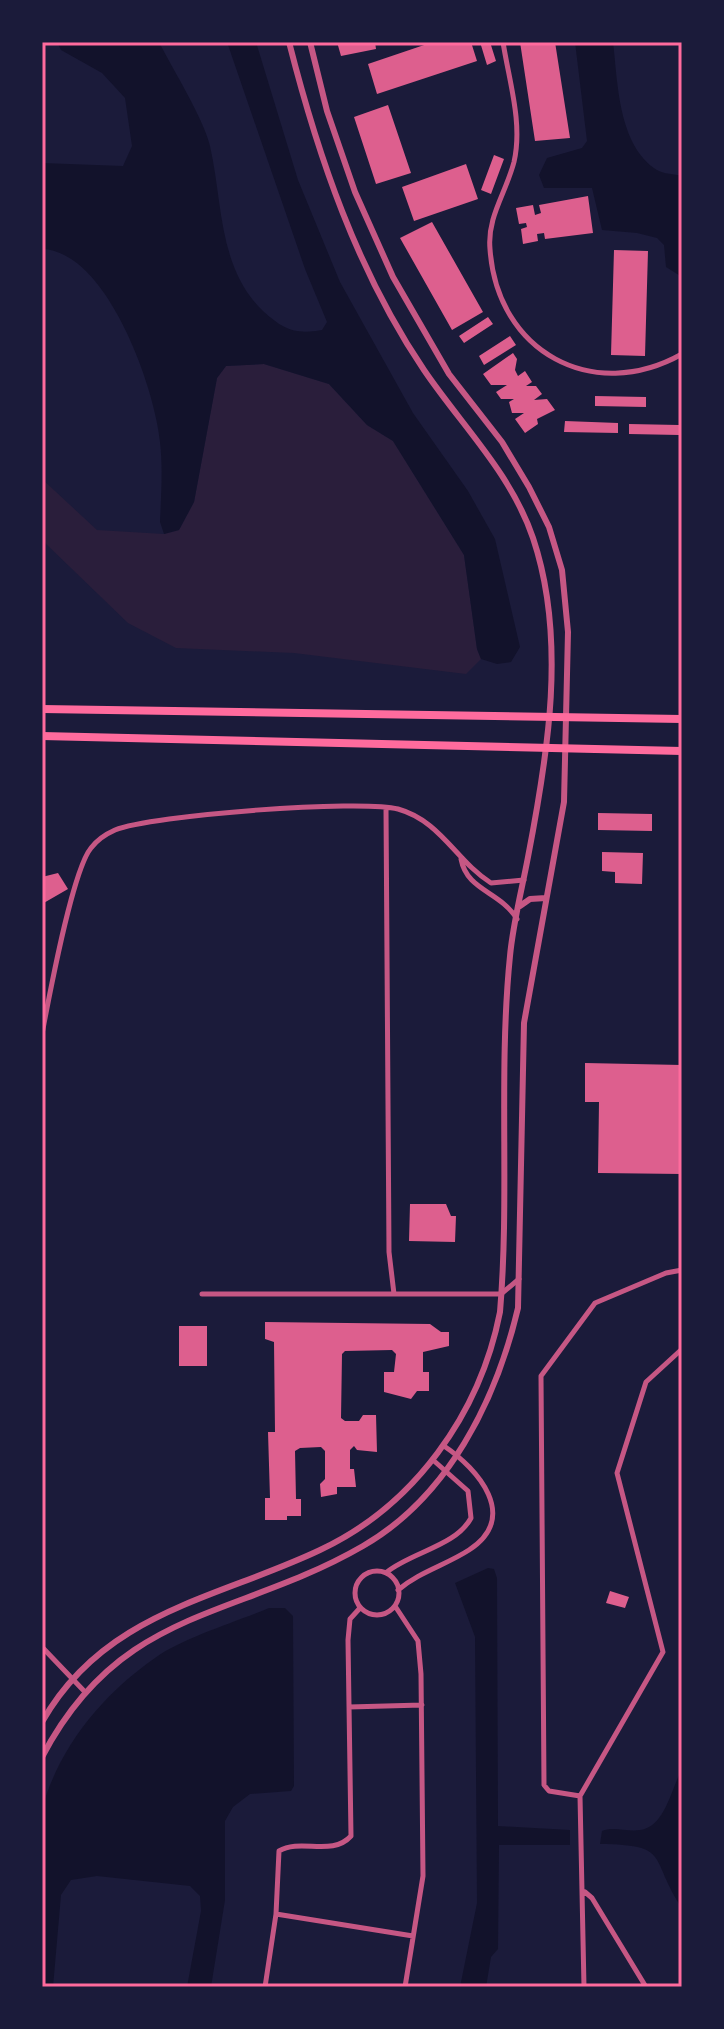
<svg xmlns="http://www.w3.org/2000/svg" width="724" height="2029" viewBox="0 0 724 2029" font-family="'PT Sans Narrow',sans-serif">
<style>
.green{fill:#2a1e3b}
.water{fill:#12122b}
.building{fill:#dd5f8e}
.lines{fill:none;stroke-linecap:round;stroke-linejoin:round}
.minor{stroke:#c65784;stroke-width:5}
.tertiary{stroke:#c65784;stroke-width:6}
.trunk{stroke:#ff6b9d;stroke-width:8}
.neatline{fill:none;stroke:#ff6b9d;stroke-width:3}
</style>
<rect width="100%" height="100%" fill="#1b1b3a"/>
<path class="green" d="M264,364L329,384L367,425L393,441L464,555L477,649L481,659L466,674L294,653L176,648L128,623L42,540V479L97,530L164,534L179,530L194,502L217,378L226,366Z"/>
<path class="water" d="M57,42H159C173,70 203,117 210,146C223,203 218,268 263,311C283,329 294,335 322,330L327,322L305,269L227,42H256L298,180L340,282L413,413L468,491L495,539L520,647L511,662L497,664L481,659L477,649L464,555L393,441L367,425L329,384L264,364L226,366L217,378L194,502L179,530L164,534L160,522C161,496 163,468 160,442C155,388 107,251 42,249V163L123,166L132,146L125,98L102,73L61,50Z
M575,42H613C618,83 618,145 657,170C663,174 675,174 682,176V277L666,267L664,245L657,238L637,233L602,230L592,188H544L539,175L547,158L582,148L587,141Z
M488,1568L494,1569L497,1578L498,1826L570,1830V1845H499L498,1949L491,1957L486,1987H460L477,1903L475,1637L455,1583Z
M269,1608H285L293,1616L294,1786L291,1791L250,1794L233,1807L225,1821V1900L211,1987H187L201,1911L200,1896L190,1886L97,1876L71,1880L61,1895L53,1987H42V1809C59,1747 103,1694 155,1658C182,1638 236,1622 269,1608Z
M682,1769V1908C648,1857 672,1845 600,1844L602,1831C613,1826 627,1832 640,1830C665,1827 671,1789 682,1769Z"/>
<path class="building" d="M337,42H375L376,49L341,56Z
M433,42H471L477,61L377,94L368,64Z
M480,42H490L496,61L487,65Z
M520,42H555L570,138L535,141Z
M388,105L411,173L376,184L354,117Z
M494,155L504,159L491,194L481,190Z
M466,164L478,199L414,221L402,187Z
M588,196L593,233L545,239L544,233L537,234L538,241L523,244L521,229L527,227L526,223L519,224L516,208L533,205L535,215L541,213L539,205Z
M432,222L483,312L452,330L400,238Z
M614,250L648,251L645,356L611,355Z
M488,317L493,324L464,343L459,336Z
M510,336L516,345L484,365L479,356Z
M513,353L517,359L515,370L518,376L525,371L532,382L526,386H536L542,394L534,400L547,399L555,410L537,419L538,424L525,433L515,419L524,413H512L509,402L514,399H501L496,392L507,385H491L483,374Z
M595,396L646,397V407L595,406Z
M565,421L618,423V433L564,432Z
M629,424L679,425V435L629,434Z
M598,813L652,814V831L598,830Z
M602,852L643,853L642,884L615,883V872L602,871Z
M58,873L68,889L42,904V877Z
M585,1063L682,1065V1174L598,1173L599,1102H585Z
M410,1204H446L451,1216H456L455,1242L409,1241Z
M265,1322L430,1324L441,1332H449V1346L423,1352V1372H429V1391H417L411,1399L384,1392V1372H394L396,1354L392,1350L345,1351L342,1354L341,1418L345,1421H359L363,1415H376L377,1452L357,1450L354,1446L350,1450V1469H354L356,1487H337V1494L321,1497L320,1484L325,1479V1451L321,1447L300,1448L295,1451L296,1499H301V1516H287V1520H265V1498H270L268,1432H275L274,1342L265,1339Z
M179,1326H207V1366H179Z
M610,1591L629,1597L625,1608L606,1603Z"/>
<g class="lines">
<path class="minor" d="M503,42C509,81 523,123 514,162C506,193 487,217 490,249C497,352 593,404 682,354
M386,808L389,1252L394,1294
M461,859C467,891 500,891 517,919
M42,1034C49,998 72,871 91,848C97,840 106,834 115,830C151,815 361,799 398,809C441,821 456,861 491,883L524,880
M202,1294H501L519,1279
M355 1593a22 22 0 1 1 44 0a22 22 0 1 1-44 0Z
M387,1572C412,1552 456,1546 471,1518L468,1491L433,1460
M398,1590C419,1572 446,1565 469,1550C520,1517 478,1469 444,1446
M395,1606L418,1641L421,1674L423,1876L405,1987
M42,1647L85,1692
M349,1707L422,1705
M580,1796L549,1791L544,1785L541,1376L595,1303L666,1273L682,1270
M580,1796L663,1652L617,1473L646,1382L682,1349
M580,1796L584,1987
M585,1892L592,1898L646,1987
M276,1914L413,1936
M265,1987L276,1914L279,1851C301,1838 332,1857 351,1836L348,1640L350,1619L360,1608"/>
<path class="tertiary" d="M520,906L530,899L546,898
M42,1722C104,1612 217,1599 320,1550C414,1506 480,1414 500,1312C510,1194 498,1074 510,956C513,923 522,889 528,857C548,754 567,639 533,538C511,473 462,426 424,370C357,271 318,156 289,42
M42,1757C121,1606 235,1620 363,1546C448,1497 496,1401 518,1308L524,1023L564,802L568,632L562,570L549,527L529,487L502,442L449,374L393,277L355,192L327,111L310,42"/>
<path class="trunk" d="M42,709L682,719
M42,736L682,751"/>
</g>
<rect width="724" height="2029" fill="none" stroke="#1b1b3a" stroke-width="88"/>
<rect x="44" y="44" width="636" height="1941" class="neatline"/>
</svg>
